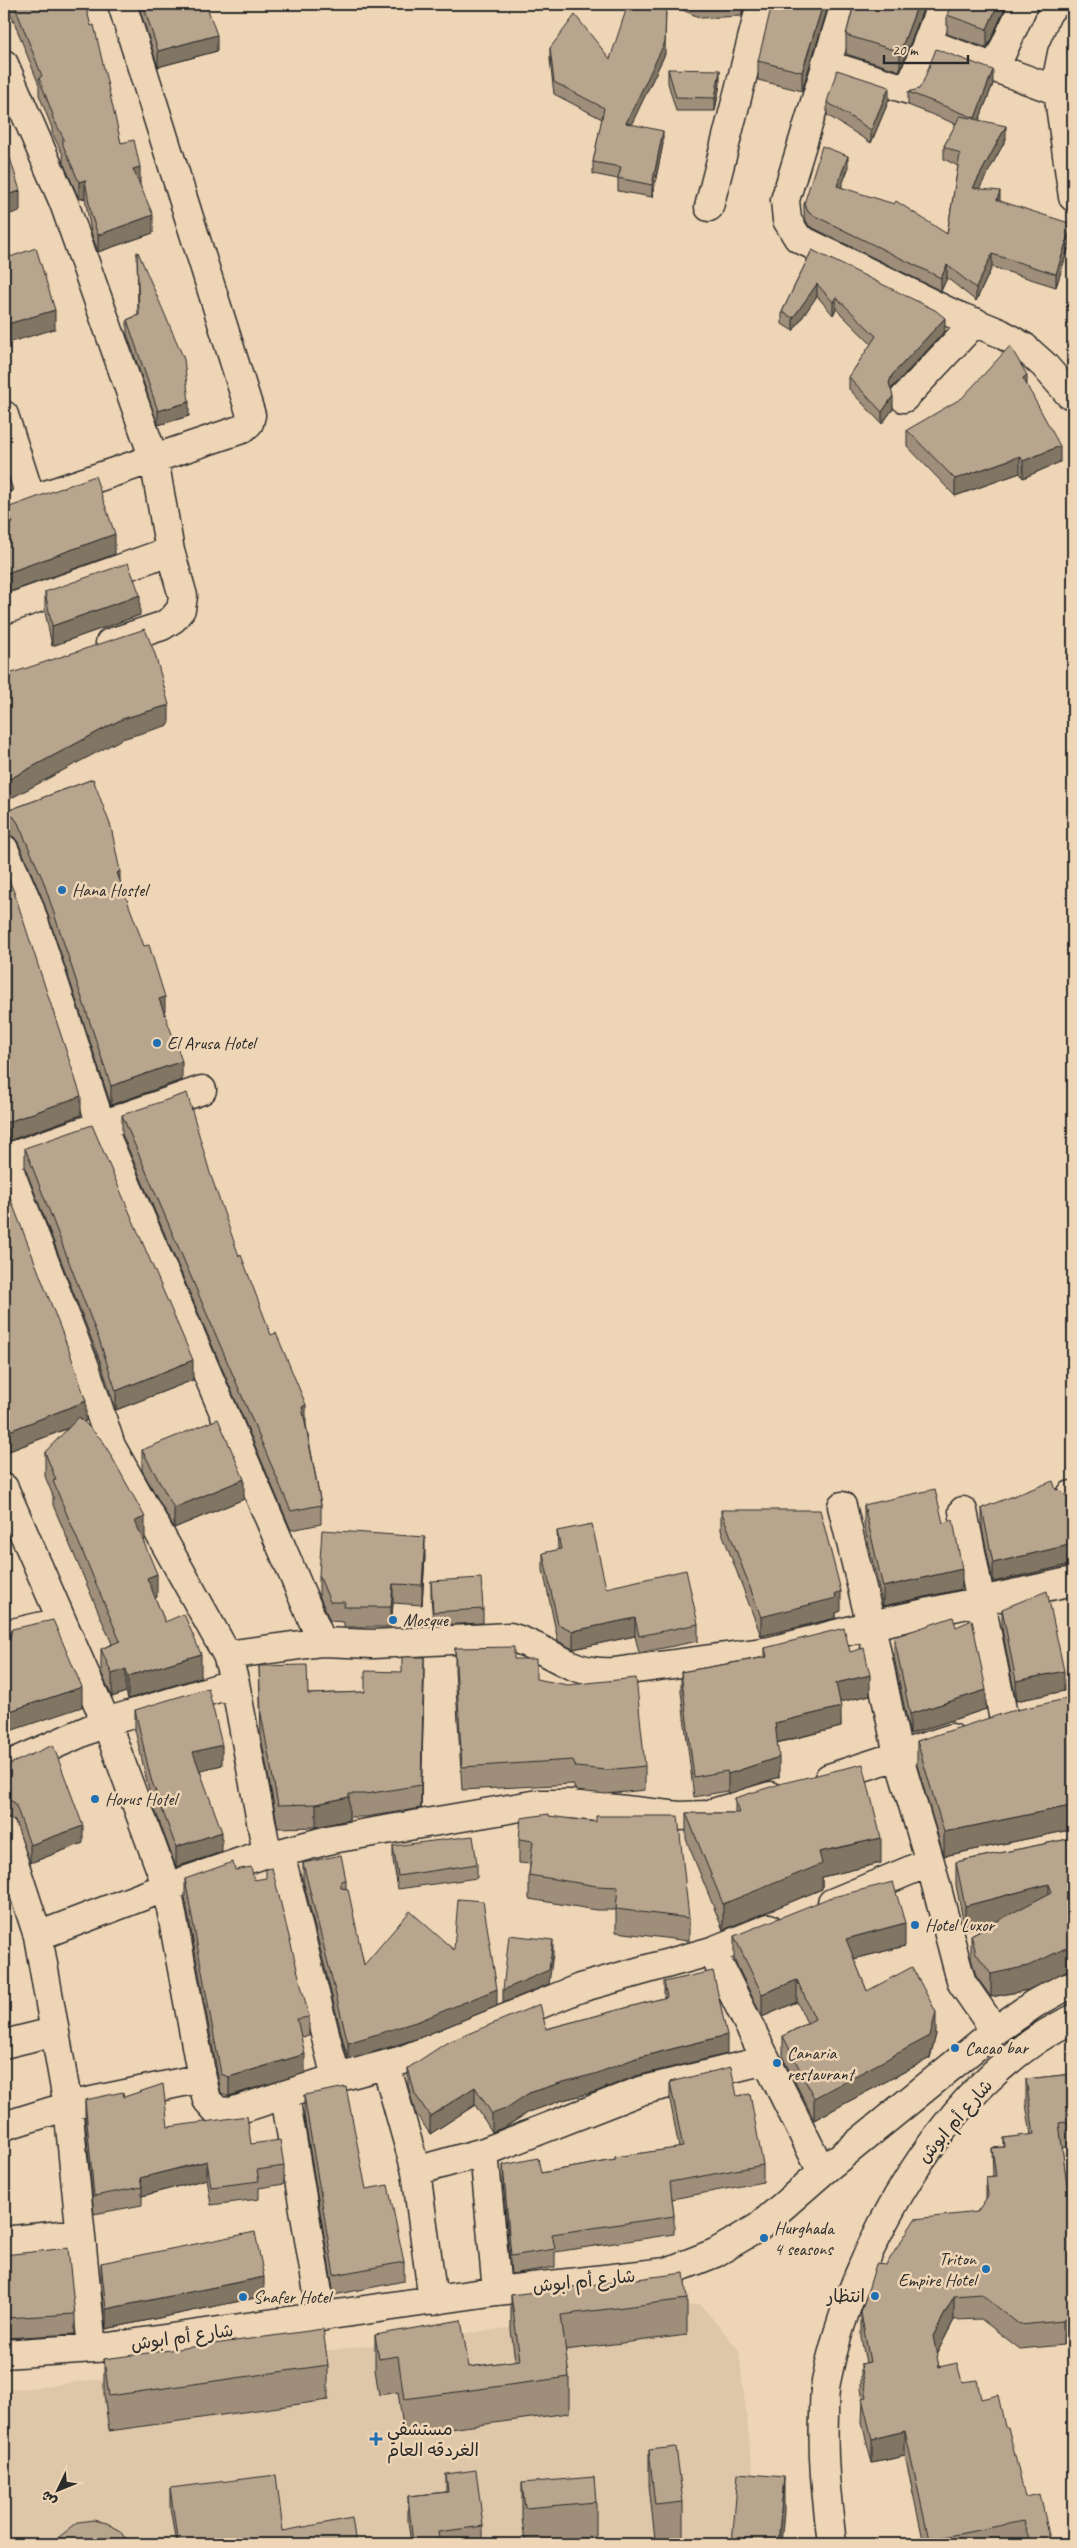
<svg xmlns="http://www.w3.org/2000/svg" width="1077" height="2548" viewBox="0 0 1077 2548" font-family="Caveat,'Playpen Sans Arabic',sans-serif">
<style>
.built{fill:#dec7a9}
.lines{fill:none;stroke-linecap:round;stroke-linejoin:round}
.minor-casing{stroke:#2b2b2b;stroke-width:31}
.minor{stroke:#eed5b5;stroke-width:28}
.wall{fill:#9e8e7a;stroke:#2b2b2b}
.shaded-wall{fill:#817463;stroke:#2b2b2b}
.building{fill:#b8a58e;stroke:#2b2b2b}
.poi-dot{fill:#1f6fb2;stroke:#eed5b5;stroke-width:2}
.labels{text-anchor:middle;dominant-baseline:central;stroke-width:5;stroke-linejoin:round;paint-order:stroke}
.poi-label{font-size:18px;fill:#2b2b2b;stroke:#eed5b5;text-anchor:start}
.street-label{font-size:18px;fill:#2b2b2b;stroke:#eed5b5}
</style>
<rect width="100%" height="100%" fill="#eed5b5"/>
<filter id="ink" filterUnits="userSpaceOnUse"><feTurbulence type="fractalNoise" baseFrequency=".02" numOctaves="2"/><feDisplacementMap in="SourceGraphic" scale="10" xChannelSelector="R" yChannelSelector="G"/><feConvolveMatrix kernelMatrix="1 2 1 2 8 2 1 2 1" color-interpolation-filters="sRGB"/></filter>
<g filter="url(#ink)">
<path class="built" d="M700,2304L739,2350L761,2544H11L4,2486V2391Z"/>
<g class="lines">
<g class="minor-casing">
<path id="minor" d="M845,4L785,200L787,220L798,238L949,312L1000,333L1024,347L1044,365L1069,394L1073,390
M1073,28L1062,53L1058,73V91L1073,197
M927,43L1058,91
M4,64L64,203L154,459L170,551L183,596L181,609L173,619L162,626L110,643
M825,64L909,90L942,4
M995,68L1024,4
M709,207L761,4
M904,398L975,322
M4,415L31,499
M4,509L242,429L249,423L251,415L122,4
M4,610L170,551
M4,849L29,906L101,1125L322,1642
M4,1156L85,1367L111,1446L227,1655L235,1683L267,1853
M4,1159L202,1090
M4,1488L106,1722L167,1887L202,2078L207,2100L217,2111L231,2112L336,2078L403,2060L580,1988L712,1951L769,1928
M1071,1495L1073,1503
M842,1506L871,1625L898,1755L930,1862L959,1973L962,1983L995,2031
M963,1511L1004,1720
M4,1635L47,1625
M227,1655L322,1642L373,1644L510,1637C551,1648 567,1675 614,1672L770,1651L871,1625L1073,1581
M4,1767L106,1722L235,1683
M829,1778L952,1738
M4,1832L38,1936L68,2106L92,2348
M280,1853L336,2078
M832,1903L930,1862
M38,1936L167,1887L267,1853H280L332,1839L538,1804H571L679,1816L706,1815L771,1796
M712,1951L822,2172
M4,2044L53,2032
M386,2065L416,2171L433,2301
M285,2096L322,2317
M4,2126L68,2106L202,2078
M484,2152L497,2291
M416,2171L484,2152L640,2091L766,2060
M4,2241L80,2233
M4,2354L109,2347L497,2291L667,2272L715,2253L759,2227L822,2172L995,2031L1034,2004L1061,1989L1073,1985
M832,2544C827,2499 822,2462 824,2416C824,2405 824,2393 826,2382C851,2251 948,2077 1073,2019"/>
</g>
<use href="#minor" class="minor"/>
</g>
<path class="wall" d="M7,4H85L121,143L140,185L153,233L98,252L91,232L85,198L79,199L63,162V155L52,133V128L39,95V85Z
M138,4H206L217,51L158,67Z
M678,4H745L742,16L701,18L678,8Z
M829,4L802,91L758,80V61Z
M854,4H925L900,71L846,54V35Z
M1007,4L987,48L947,34V15Z
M550,48L610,59L665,54L631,124L663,144L652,197L618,191V179L593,174V162L602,119L554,94L550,60Z
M668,69L720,84L715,111H676L668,83Z
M993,84L979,120L1006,139L979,188L1000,201L1072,237L1056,287L992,267L976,301L947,278L941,291L809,226L804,217V204L848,169L841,187L947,234L958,166L944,159V146L956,124L908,105V92Z
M889,100L871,143L827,115V102Z
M812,250L945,331L892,388L891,390L893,409L882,424L849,389V377L871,344L836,309L833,315L817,296L793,331L782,324V312Z
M137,252L189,416L158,425L127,334V320L138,315Z
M1027,385L1060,462L1023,478L1020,473L955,496L907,446V430Z
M7,508L115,554L7,524Z
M45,592L140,615L52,646L45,612Z
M93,779L120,882L165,1016L182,1080L111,1105L43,900L18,842L14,837L6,834H4V812Z
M4,868L81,1115L8,1141H4Z
M122,1115L239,1256L306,1424L321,1505V1524L291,1530L122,1134Z
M25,1148L193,1380L116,1410L100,1361L25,1168Z
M4,1182L86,1421L83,1422L145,1540L143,1541L157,1597L155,1598L165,1622L201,1677L128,1699L126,1692L112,1697L101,1672V1649L112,1644L53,1505V1496L45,1476V1452L69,1428L4,1453Z
M142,1450L244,1499L174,1528L142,1470Z
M1056,1490L1068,1498H1073V1564L993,1582L982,1528V1508Z
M864,1505L943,1523L962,1589L883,1606L864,1525Z
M721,1510L841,1611L836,1613V1618L761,1636L721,1530Z
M557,1531L606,1588L698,1624V1641L639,1653L635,1636L573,1649L558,1641L543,1570V1553L558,1550Z
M425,1556L422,1605L393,1603L391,1627H344V1622L330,1621L319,1595V1575Z
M431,1581L483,1609V1623L433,1625L431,1595Z
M1002,1609L1064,1691L1016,1701L1002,1628Z
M894,1637L986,1709L910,1734L894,1657Z
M455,1648L514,1659L536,1679L645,1766V1790L606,1794L576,1791L573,1784L462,1790L455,1671Z
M765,1648L850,1652L870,1695L840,1702L841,1727L777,1743L779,1777L728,1794L727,1791L694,1797L681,1692V1672L765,1657Z
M259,1666L308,1694L365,1692L424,1681L421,1808L366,1817H349V1820L316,1827L278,1828L261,1737Z
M1073,1701V1830H1070L944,1856L917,1765V1741Z
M135,1710L222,1765L200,1770L222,1852L176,1867L151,1799L135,1730Z
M4,1764L83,1843L30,1863L15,1821L8,1817H4Z
M735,1798L881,1863L822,1877V1889L723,1930L686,1839V1813H735Z
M549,1816L689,1918V1941L616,1932V1910H597L529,1899V1875L530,1864L519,1863V1839Z
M1073,1838V1970H1068L1028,1990L991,1997L976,1976L971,1958V1935L996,1921L965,1930L956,1885V1862Z
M393,1846L477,1864V1878L398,1889L393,1860Z
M303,1863L346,1880V1888L364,1965L454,1950L497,2006L419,2038L348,2060L303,1880Z
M235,1870L254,1880L309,2017V2036L301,2037L305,2073L229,2096L221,2093L185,1897V1879Z
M734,1936L905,1946L854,1959L867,1991L936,2034L930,2058L814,2120L783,2058V2036L807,2023L797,2002L762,2017L734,1959Z
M664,1982L727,2054L636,2076L595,2092L563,2100L529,2112L505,2127L492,2132L475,2105L430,2134L415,2112L408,2086V2068L546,2029L664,1998Z
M1073,2074V2146L1062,2148L1067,2185L1073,2190V2331L1063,2345L1020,2349L981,2319L954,2320L936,2355L939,2367L962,2382L981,2399L1005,2427L1025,2497L1051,2544H924L905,2456L872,2463L862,2423L863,2398L861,2389V2364L866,2363L861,2338V2313L886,2265L977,2212L986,2200V2177L993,2176L992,2148L1004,2147V2138L1031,2135L1026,2104V2079Z
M670,2082L737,2096L763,2165V2182L672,2199L674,2216V2234L555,2252V2267L511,2274L503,2182V2165L541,2173L615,2160V2157L679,2148L670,2100Z
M304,2095L404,2262V2281L334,2295L304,2115Z
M124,2097L168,2127L251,2144L284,2166V2184L259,2188V2199L211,2205L207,2179L142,2196V2205L94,2214L85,2118V2100Z
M4,2255L75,2314V2334L4,2338Z
M101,2263L264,2296L106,2329L101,2283Z
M511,2295L687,2299V2335L565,2350L569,2377V2413L404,2435L398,2392L379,2395L375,2370V2335L469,2367L515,2361L511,2330Z
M104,2359L328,2365V2400L109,2431L104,2394Z
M649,2450L683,2502V2537L655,2540L649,2485Z
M446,2474L483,2526V2544H411L408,2521V2496L446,2492Z
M522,2483L596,2502V2537L525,2543L522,2518Z
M170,2488L283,2531L356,2544H176L170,2507Z"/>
<path class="shaded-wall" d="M666,4L665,54L626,136V123Z
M742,4H745L742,16Z
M823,4H829L802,91V72Z
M918,4H925L900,71V52Z
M998,4H1007L987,48V29Z
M217,35V51L158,67V51Z
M720,70V84L715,111V98Z
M993,70V84L975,131V118Z
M889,87V100L871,143V130Z
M1006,126V139L973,201V188Z
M663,131V144L652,197V185Z
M848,156V169L837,199V186Z
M140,167V185L133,187V169Z
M85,180V198L79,199V182Z
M20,191V211L4,216V196Z
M1000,191V204L997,200Z
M153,215V233L98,252V235Z
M1072,224V237L1056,287V274Z
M992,254V267L976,301V288Z
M947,265V278L941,291V278Z
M817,284V296L793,331V318Z
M836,297V309L833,315V302Z
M55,310V329L4,344V325Z
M945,318V331L892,388L889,395V383L892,375Z
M1027,375V392L1023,378Z
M893,396V409L882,424V412Z
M189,402V416L158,425V411Z
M1060,446V462L1023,478V461Z
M1020,456V473L955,496V479Z
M115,534V554L4,594V574Z
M140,595V615L52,646V626Z
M169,705V725L122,739L4,802V782L122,719Z
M120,871V891L117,873Z
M165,997V1016L159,999Z
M182,1061V1080L111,1105V1086Z
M81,1096V1115L8,1141V1122Z
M193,1360V1380L116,1410V1391Z
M86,1401V1421L4,1453V1433Z
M306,1405V1424L302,1426V1407Z
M244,1479V1499L174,1528V1508Z
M145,1517V1540L135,1544V1521Z
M425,1537V1556L422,1605V1585Z
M1073,1544V1564L993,1582V1563Z
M962,1569V1589L883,1606V1587Z
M157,1574V1597L147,1601V1578Z
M393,1584V1603L391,1627V1607Z
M841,1591V1611L836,1613V1618L761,1636V1617L835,1594Z
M635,1618V1636L573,1649V1631Z
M201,1654V1677L128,1699V1676Z
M424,1657V1681L421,1808V1785Z
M126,1669V1692L112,1697V1674Z
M1064,1671V1691L1016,1701V1681Z
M870,1675V1695L836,1703V1683Z
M82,1687V1707L4,1733V1713Z
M986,1690V1709L910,1734V1714Z
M841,1707V1727L775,1743V1723Z
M222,1745V1765L193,1772V1752Z
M779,1757V1777L728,1794V1774Z
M349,1797V1820L316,1827V1804Z
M1070,1806V1830L944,1856V1832Z
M83,1826V1843L30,1863V1845Z
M222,1832V1852L176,1867V1847Z
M881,1838V1863L822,1877V1889L723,1930V1904L819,1852Z
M1049,1884V1907L965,1930V1906Z
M905,1923V1946L846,1961V1939Z
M553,1940V1954L549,1984L503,2003V1990Z
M1068,1947V1970L1028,1990L991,1997V1974Z
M797,1980V2002L762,2017V1994Z
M497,1989V2006L419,2038L348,2060V2043Z
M936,2012V2034L930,2058L814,2120V2098Z
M727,2035V2054L636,2076L595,2092L563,2100L529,2112L505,2127L492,2132V2114L529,2093L636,2058Z
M305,2054V2073L229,2096V2077Z
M475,2087V2105L430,2134V2116Z
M207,2161V2179L142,2196V2187L140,2178Z
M264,2277V2296L106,2329V2309Z
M954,2296V2320L933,2361V2336Z
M1073,2306V2331L1063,2345V2321Z
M905,2431V2456L872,2463V2439Z
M784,2477V2512L781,2544H778Z"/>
<path class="building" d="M14,4H85L91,26L94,25L121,143L134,140L140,167L133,169L153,215L98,235L91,214L85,180L79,182L63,145V137L52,116L53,115L39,78L42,76Z
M143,4H206L217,35L158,51Z
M628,4H666L665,42L626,123L663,131L652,185L618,178L621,167L593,162L604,108L554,82L550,48L575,15L610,59Z
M772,4H823L802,72L758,61Z
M854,4H918L900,52L846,35Z
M951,4H998L987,29L947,15Z
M936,49L993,70L975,118L908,92L919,89L923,82Z
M668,69L720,70L715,98L676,97Z
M837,70L889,87L871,130L827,102Z
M960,116L1006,126L973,188L1000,191L997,200L1072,224L1056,274L992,254L976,288L947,265L941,278L809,213L804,204L822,146L848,156L837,186L894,204L896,201L947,234L960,154L944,146Z
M4,138L20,191L4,196Z
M36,248L55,310L4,325V259Z
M812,250L935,310L945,318L892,375L889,383L893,396L882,412L849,377L876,336L836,297L833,302L817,284L793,318L782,312Z
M137,252H138L184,359L189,402L158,411L127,320L139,315Z
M1010,346L1027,375L1023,378L1060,446L1023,461L1020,456L955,479L907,430L962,398Z
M95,476L115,534L4,574V525L13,523L7,508Z
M128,563L140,595L52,626L45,592Z
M145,629L155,654L169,705L122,719L4,782V674H9Z
M93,779L111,827L120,871L117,873L144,946L149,945L165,997L159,999L182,1061L111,1086L43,880L18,823L14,817L6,814H4V812Z
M4,868L14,892L81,1096L8,1122H4Z
M187,1093L210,1173L239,1256L241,1255L271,1335L276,1333L306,1405L302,1407L321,1505L291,1511L122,1115Z
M92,1125L193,1360L116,1391L100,1342L25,1148Z
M4,1182L70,1353L86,1401L4,1433Z
M79,1417L103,1441L145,1517L135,1521L157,1574L147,1578L165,1622L184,1614L201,1654L128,1676L126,1669L112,1674L101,1649L120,1641L53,1481L56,1480L45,1452Z
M218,1419L244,1479L174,1508L142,1450Z
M1053,1481L1056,1490L1059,1489L1068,1498H1073V1544L993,1563L982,1508Z
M935,1489L943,1523L953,1520L962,1569L883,1587L864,1505Z
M721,1510H820L841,1591L835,1594L836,1598L761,1617Z
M592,1524L606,1588L686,1570L698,1624L639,1636L635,1618L573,1631L558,1624L543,1553L561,1549L557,1531Z
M322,1530L425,1537L422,1585L393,1584L391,1607H344L345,1602H330L319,1575Z
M481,1578L483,1609L433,1612L431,1581Z
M1047,1591L1064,1671L1016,1681L1002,1609Z
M953,1617L956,1627L972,1620L986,1690L910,1714L894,1637Z
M53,1620L82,1687L4,1713V1644L9,1642L12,1629Z
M844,1628L850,1652L864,1648L870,1675L836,1683L841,1707L775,1723L779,1757L728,1774L727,1771L694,1777L681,1672L767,1657L765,1648Z
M514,1647V1659H536V1679L568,1685L636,1678L645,1766L606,1770L576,1767L573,1760L462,1767L455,1648Z
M402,1657H424L421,1785L366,1794H349V1797L316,1804L278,1805L261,1714L259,1666L307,1665L308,1694L365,1692V1671L402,1672Z
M208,1688L222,1745L193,1752L222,1832L176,1847L151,1779L135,1710Z
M1070,1698L1071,1702L1073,1701V1807L1070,1806L944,1832L917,1741L1008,1712Z
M53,1745L83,1826L30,1845L15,1803L8,1799H4V1764H10Z
M863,1764L881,1838L819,1852L822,1864L723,1904L686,1813H739L735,1798L783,1783Z
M549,1814V1816L596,1822V1816H678L689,1918L616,1909L618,1887L597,1886L529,1875L533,1841L519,1839L521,1818Z
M473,1836L477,1864L398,1876L393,1846Z
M1073,1838V1947H1068L1028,1966L991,1974L976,1953L971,1935L1052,1892L1049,1884L965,1906L956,1862Z
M341,1855L346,1880L341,1881V1888L348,1889L364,1965L410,1911L454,1950L458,1899L483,1901L497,1989L419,2021L348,2043L303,1863Z
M233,1862L235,1870L251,1867L254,1880L266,1878V1869L272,1868L309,2017L297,2019L305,2054L229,2077L221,2074L185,1879Z
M893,1882L905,1923L846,1939L867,1991L912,1967L936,2012L930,2036L814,2098L783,2036L815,2019L797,1980L762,1994L734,1936L829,1898Z
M509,1935L553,1940L549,1970L503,1990Z
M713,1971L727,2035L636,2058L595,2074L563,2082L529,2093L505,2109L492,2114L475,2087L430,2116L415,2094L408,2068L446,2043L540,2004L546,2029L667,1997L664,1982Z
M731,2067L737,2096L750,2094L763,2165L670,2182L674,2216L552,2234L555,2249L511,2256L503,2165L538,2158L541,2173L615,2160V2157L683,2147L670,2082Z
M1073,2074V2121L1059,2123L1067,2185L1073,2190V2306L1063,2321L1020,2325L981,2294L954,2296L933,2336L939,2367L957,2363L962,2382L977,2380L981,2399L998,2395L1005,2427H1008L1025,2497L1040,2494L1051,2544H1031L1023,2521L934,2539L944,2544H930L905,2431L872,2439L862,2398L867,2397L861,2364L870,2362L861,2313L876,2264L886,2265L915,2219L977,2212L988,2196L986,2177L996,2176L992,2148L1005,2147L1004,2138L1034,2134L1026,2079Z
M163,2084L168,2127L247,2116L251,2144L280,2140L284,2166L257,2170L259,2181L211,2187L207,2161L140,2178L142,2187L94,2196L85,2100L123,2092L124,2097Z
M346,2087L366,2189L388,2185L404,2262L334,2275L304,2095Z
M255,2232L264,2277L106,2309L101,2263Z
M68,2248L75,2314L4,2318V2255Z
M684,2273L687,2299L561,2315L569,2377L404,2399L398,2356L379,2359L375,2335L461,2320L469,2367L520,2360L511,2295Z
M323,2329L328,2365L109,2396L104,2359Z
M676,2447L683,2502L655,2505L649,2450Z
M476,2470L483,2526L438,2532L440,2544H413L408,2496L448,2492L446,2474Z
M738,2473L784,2477L778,2544H732Z
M276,2475L283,2531L352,2518L356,2544H178L170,2488Z
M594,2477L596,2502L525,2508L522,2483Z
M93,2520L107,2523L121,2531L130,2544H52L54,2541L78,2522Z
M679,2539L680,2544H641Z"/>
</g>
<g class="poi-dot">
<circle cx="62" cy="890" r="5"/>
<circle cx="157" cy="1043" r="5"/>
<circle cx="393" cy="1620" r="5"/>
<circle cx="95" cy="1799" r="5"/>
<circle cx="915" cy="1925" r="5"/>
<circle cx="955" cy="2048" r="5"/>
<circle cx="777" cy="2063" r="5"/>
<circle cx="764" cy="2238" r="5"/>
<circle cx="986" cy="2269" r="5"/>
<circle cx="875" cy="2296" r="5"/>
<circle cx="243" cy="2297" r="5"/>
<path d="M373.5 2431.5h5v5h5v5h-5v5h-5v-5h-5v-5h5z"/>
</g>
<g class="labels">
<g class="poi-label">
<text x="72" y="890">Hana Hostel</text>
<text x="167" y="1043">El Arusa Hotel</text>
<text x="403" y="1620">Mosque</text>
<text x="105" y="1799">Horus Hotel</text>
<text x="925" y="1925">Hotel Luxor</text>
<text x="965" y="2048">Cacao bar</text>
<text x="787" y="2053">Canaria<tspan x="787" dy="21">restaurant</tspan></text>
<text x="774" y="2228">Hurghada<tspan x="774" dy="21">4 seasons</tspan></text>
<text x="976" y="2259" text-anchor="end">Triton<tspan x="976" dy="21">Empire Hotel</tspan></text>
<text x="865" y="2296" text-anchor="end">انتظار</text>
<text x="253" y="2297">Snafer Hotel</text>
<text x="387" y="2429">مستشفي<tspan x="387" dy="21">الغردقه العام</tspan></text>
</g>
<g class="street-label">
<text transform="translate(955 2121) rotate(-49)">شارع أم ابوش</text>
<text transform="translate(584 2281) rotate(-6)">شارع أم ابوش</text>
<text transform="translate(182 2337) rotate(-8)">شارع أم ابوش</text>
</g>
</g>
<rect width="1077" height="2548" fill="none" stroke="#eed5b5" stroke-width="20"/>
<rect x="10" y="10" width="1057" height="2528" fill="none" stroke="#2b2b2b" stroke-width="2" filter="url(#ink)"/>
<g transform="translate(58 2490) rotate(227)" stroke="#eed5b5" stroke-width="4" paint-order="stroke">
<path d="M0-4L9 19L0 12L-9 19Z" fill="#2b2b2b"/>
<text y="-8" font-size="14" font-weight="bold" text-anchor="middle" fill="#2b2b2b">ش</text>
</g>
<path d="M884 55v8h84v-8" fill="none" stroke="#2b2b2b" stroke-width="2.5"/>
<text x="892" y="55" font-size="15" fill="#2b2b2b" stroke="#eed5b5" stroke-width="4" paint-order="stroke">20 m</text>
</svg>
